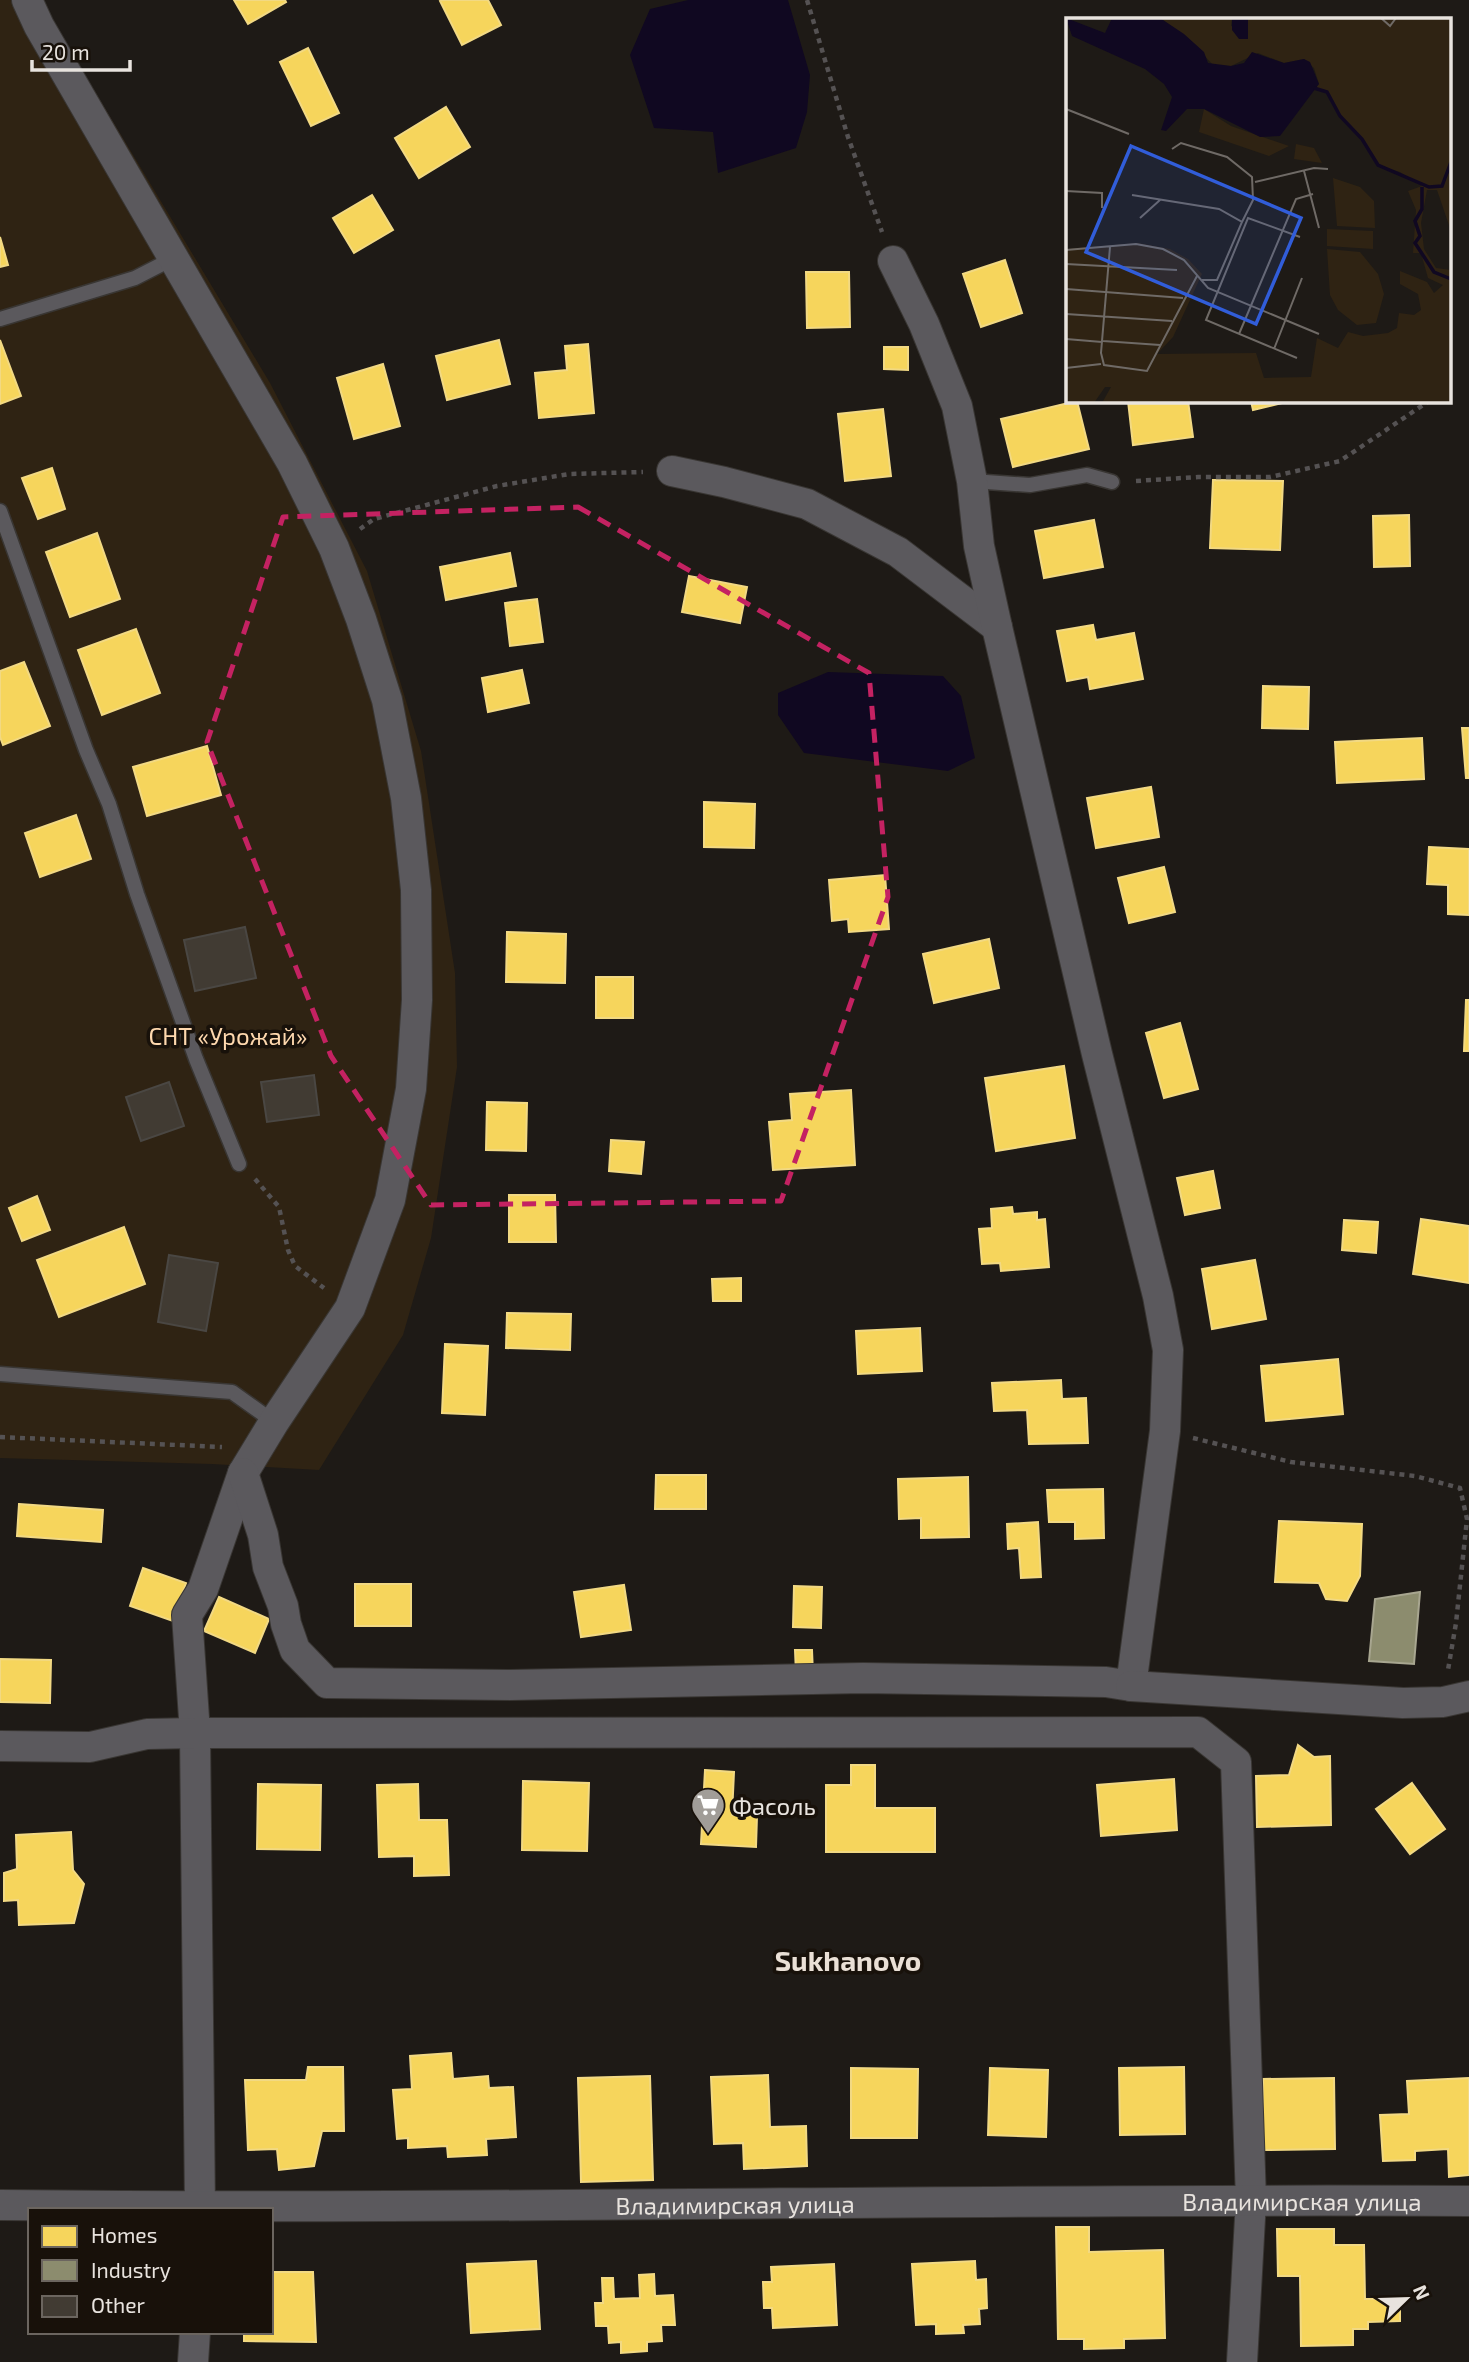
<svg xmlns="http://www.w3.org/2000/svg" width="1469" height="2362" viewBox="0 0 1469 2362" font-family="'Exo 2',sans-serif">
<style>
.green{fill:#2f2313}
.water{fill:#100821}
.homes{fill:#f6d55c;stroke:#f2d983;stroke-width:2}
.industry{fill:#8c8c6e;stroke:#a8a690;stroke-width:2}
.building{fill:#413b33;stroke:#4a4743;stroke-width:2}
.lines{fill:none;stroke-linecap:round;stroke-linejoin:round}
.lane-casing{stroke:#393633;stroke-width:17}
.street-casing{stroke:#393633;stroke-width:32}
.path{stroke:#555253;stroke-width:4.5;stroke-dasharray:5 5;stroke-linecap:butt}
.lane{stroke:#5b595d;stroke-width:14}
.street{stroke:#5b595d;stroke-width:30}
.marked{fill:none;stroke:#c42262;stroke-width:5;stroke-dasharray:14 9;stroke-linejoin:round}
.labels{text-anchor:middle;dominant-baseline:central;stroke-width:7;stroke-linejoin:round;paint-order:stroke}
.park-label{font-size:24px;fill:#fed8ae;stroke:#18110a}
.poi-label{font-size:24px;fill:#e8e3de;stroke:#18110a;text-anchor:start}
.street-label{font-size:24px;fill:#e8e3de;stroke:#18110a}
.quarter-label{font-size:28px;font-weight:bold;fill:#eae0d6;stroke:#18110a}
.inset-river{fill:none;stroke:#100821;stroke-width:3.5}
.inset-road{fill:none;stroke:#6f6a66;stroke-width:2}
.view{fill:#315dd9;fill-opacity:0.15;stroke:#315dd9;stroke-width:3.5}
.inset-edge{fill:none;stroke:#e8e3de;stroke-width:3.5}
</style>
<rect width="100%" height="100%" fill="#1e1a16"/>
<path class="green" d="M0,0H40L270,383L367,571L421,751L455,973L457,1067L431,1238L403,1335L319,1470L212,1464L0,1458Z"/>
<path class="water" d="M688,0H788L810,75L807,112L796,148L718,173L713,132L654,128L630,55L650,9Z
M828,672L943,676L961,696L975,758L948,771L804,753L778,715V693Z"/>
<path class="homes" d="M234,0H285L286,2L248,24Z
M442,0H488L501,25L462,45L440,1Z
M308,48L339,113L311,126L280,62Z
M446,107L470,147L419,178L395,138Z
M372,195L393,230L354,253L333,218Z
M0,237L8,265L0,267Z
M1005,260L1022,313L981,327L963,274Z
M806,272H849L850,327L807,328Z
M0,340L21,396L0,404Z
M499,340L510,384L447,400L436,356Z
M588,344L594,413L539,418L535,373L567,370L565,346Z
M884,347H908V370L884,369Z
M383,364L400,426L354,439L337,378Z
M1077,401L1089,449L1013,467L1001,419Z
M1128,401H1188L1193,437L1133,445Z
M1251,401H1290L1253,410Z
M883,409L891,476L845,481L838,414Z
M52,468L65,509L38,519L22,478Z
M1213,480L1283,481L1280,550L1210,548Z
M1409,515L1410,566L1374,567L1373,516Z
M1094,520L1103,567L1044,578L1035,531Z
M97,533L120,599L70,617L46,552Z
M510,553L516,586L446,600L440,567Z
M689,576L747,587L740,623L682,612Z
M537,599L543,642L510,646L505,603Z
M1093,625L1096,640L1134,633L1143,679L1090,689L1088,677L1067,681L1057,631Z
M136,629L160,693L102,715L78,650Z
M24,662L50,726L3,745L0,737V671Z
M522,670L529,703L488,712L482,678Z
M1263,686L1309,687L1308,729L1262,728Z
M1462,728H1469V778H1466Z
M1422,738L1424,779L1337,783L1335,742Z
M207,746L221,795L147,816L133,767Z
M1151,787L1159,837L1096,848L1087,798Z
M704,802L755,804L754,848L704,847Z
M76,815L91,859L40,877L25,833Z
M1429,847L1469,849V915L1448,914V885L1427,884Z
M1164,867L1175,912L1129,923L1118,878Z
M885,875L889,929L849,932L848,919L832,921L829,880Z
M507,932L566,934L565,983L506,982Z
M989,939L999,988L934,1003L923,954Z
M596,977H633V1018H596Z
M1466,1000H1469V1051H1464Z
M1180,1023L1198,1089L1164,1098L1146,1033Z
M1064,1066L1075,1138L996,1151L985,1078Z
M851,1090L855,1165L773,1170L769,1122L792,1120L790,1094Z
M487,1102L527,1103L526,1151L486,1150Z
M611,1140L644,1142L641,1174L609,1171Z
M1213,1171L1220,1208L1185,1215L1177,1178Z
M509,1195H555L556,1242H509Z
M37,1196L50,1230L22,1241L9,1208Z
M1012,1207L1013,1214L1037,1212V1220L1045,1219L1049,1267L1001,1271L1000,1263L982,1264L979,1229L992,1228L991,1209Z
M1421,1219L1469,1226V1283L1413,1274Z
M1344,1220L1378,1222L1376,1253L1342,1250Z
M124,1227L145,1284L59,1317L37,1260Z
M1255,1260L1266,1319L1212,1329L1202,1269Z
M741,1278V1301H713L712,1279Z
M507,1313L571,1314L570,1350L506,1348Z
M920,1328L922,1371L858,1374L856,1331Z
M445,1344L488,1346L485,1415L442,1413Z
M1338,1359L1343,1414L1266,1421L1261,1366Z
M1061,1380L1062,1399L1086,1398L1088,1443L1029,1444L1027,1410L994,1411L992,1383Z
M656,1475H706V1509H655Z
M968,1477L969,1537L921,1538V1518L899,1519L898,1479Z
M1103,1489L1104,1538L1075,1539V1522H1049L1047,1490Z
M19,1504L103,1510L101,1542L17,1536Z
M1279,1521L1362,1524L1360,1576L1347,1601L1326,1599L1319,1583L1275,1582Z
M1038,1522L1041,1577L1021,1578L1019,1548L1008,1549L1007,1524Z
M143,1568L186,1583L173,1621L130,1606Z
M355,1584H411V1626H355Z
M624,1585L631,1630L581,1637L574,1592Z
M794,1586L822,1587L821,1628L793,1627Z
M219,1597L269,1619L255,1653L204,1631Z
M795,1650H812L813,1674H796Z
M0,1659L51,1660L50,1703L0,1702Z
M1298,1745L1314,1757L1330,1756L1331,1825L1257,1827L1256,1776L1289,1775Z
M851,1765H875V1808H935V1852H826V1785H851Z
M705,1770L734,1772L732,1815L757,1816L756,1847L701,1844Z
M1174,1779L1177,1830L1101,1836L1097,1785Z
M523,1781L589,1783L587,1851L522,1850Z
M1412,1783L1445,1829L1410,1854L1376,1809Z
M258,1784L321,1785L320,1850L257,1849Z
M418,1784L419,1820H447L449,1875L414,1876V1856L379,1857L377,1785Z
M71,1832L73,1870L84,1884L74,1923L19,1925L18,1900L4,1901V1873L17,1869L16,1835Z
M451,2053L453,2079L488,2076L489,2088L513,2087L516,2137L486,2139L487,2155L448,2157L447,2146L408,2148V2138L397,2139L393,2090L412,2089L410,2056Z
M308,2067H343L344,2131H322L314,2166L279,2170L277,2149L248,2150L245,2080H306Z
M1184,2067L1185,2134L1120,2135L1119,2068Z
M851,2068L918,2069L917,2138H851Z
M990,2068L1048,2070L1046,2137L988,2135Z
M768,2075L770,2127L806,2126L807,2166L744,2169L743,2143L714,2144L711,2077Z
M650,2076L653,2180L581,2182L578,2078Z
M1334,2078L1335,2149L1263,2150V2079Z
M1469,2078V2175L1449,2177L1448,2149L1415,2151V2160L1383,2161L1380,2115L1409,2114L1407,2081Z
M1056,2227H1089V2252L1163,2250L1165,2338L1124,2339V2348L1084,2349V2339H1058Z
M1277,2229H1334V2245H1364L1365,2299H1400V2321L1368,2322V2329H1353V2345L1301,2346L1300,2276H1278Z
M536,2261L540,2329L471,2333L467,2264Z
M975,2261L976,2280L986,2279L987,2308L979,2309L980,2324L963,2325L964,2333L936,2334V2324L916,2325L912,2264Z
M834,2264L837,2325L773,2328L772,2308H764L763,2282H772L771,2267Z
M271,2272H313L316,2342L244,2341V2332H271Z
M654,2274L655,2296L673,2295L675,2325H661L662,2341L647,2342V2351L621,2353V2342L609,2343L608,2326H596L595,2303H603L602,2278H613L614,2299L640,2298L639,2275Z"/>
<path class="industry" d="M1420,1592L1414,1664L1369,1661L1375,1599Z"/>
<path class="building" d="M245,927L256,978L195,991L184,940Z
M314,1075L319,1115L267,1122L261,1082Z
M169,1082L184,1126L141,1141L126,1097Z
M169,1255L218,1263L206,1331L158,1322Z"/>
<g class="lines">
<g class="lane-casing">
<path id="lane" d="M0,319L135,278L172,259
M972,481L1030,485L1087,475L1112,482
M0,511L86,750L109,804L137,894L196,1059L239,1164
M0,1374L232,1392L274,1422"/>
</g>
<g class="street-casing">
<g id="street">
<path d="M27,0L39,26L292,463L334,548L361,619L387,700L406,798L416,890L417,1000L411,1089L390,1200L350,1308L274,1422L243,1473L203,1589L187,1615L195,1733L200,2210"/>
<path d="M672,471L724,482L807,504L898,552L997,627"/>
<path d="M243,1473L263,1535L268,1567L283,1606L286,1624L295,1650L327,1683L510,1685L863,1678L1106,1682L1131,1686L1165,1431L1168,1350L1158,1296L1097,1054L997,627L979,546L972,481L957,406L924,324L893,261"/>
<path d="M1131,1686L1403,1703L1443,1702L1469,1696"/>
<path d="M0,1746L90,1747L147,1734L195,1733L1198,1732L1236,1762L1251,2200L1242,2362"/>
<path id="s1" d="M0,2205C490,2210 979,2198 1469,2201"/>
<path d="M193,2362L195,2332"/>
</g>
</g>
<path class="path" d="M807,0L848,137L882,232
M1136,481L1198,477H1270L1340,461L1429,401
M360,529L374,519L497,486L569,474L643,472
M255,1179L279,1207L288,1250L295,1266L324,1288
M0,1437L222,1447
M1193,1438L1291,1462L1415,1476L1460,1488L1467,1519L1456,1623L1448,1670"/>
<use href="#lane" class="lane"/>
<use href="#street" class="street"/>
</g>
<path class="marked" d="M578,507L869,673L888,897L781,1201L431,1205L331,1056L207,742L283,517Z"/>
<defs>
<g id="supermarket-pin" transform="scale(1.75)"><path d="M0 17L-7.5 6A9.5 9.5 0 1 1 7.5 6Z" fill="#a19d98" stroke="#18110a"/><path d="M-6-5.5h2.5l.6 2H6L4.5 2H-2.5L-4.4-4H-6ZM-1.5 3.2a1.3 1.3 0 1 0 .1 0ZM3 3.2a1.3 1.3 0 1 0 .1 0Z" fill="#fff"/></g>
</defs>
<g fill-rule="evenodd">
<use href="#supermarket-pin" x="708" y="1805"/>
</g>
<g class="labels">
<g class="park-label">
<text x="228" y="1035">СНТ «Урожай»</text>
</g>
<g class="poi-label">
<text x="732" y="1805">Фасоль</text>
</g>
<g class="street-label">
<text stroke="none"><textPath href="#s1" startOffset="1302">Владимирская улица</textPath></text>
<text stroke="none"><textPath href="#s1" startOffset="735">Владимирская улица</textPath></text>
</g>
<g class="quarter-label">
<text x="848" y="1960">Sukhanovo</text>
</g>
</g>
<g transform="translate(1066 18)">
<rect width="385" height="385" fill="#1e1a16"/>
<path d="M94,0H166L165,8L181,10L182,0H385V213L371,172H361L355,205L358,231L370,250L385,252V385H36L45,369H39L28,385H0V231L72,225L104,231L122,241L136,256L107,319L91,336L190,335L198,360L245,359L251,320L272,330L282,314L297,318L322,315L331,310L333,295L348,297L355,292L352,276L334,266V253L361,264L368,275L377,267L362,260L355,235H347L350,192L342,173L356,168L334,154L312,147L296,121L274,98L261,74L249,70L253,66L248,50L238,41L218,45L192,35L165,48L147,47L123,21ZM138,91L165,108L223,128L203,138L133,114ZM230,126L248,130L256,145L228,141ZM267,160L294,169L308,183L309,210L271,208ZM261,211L307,213V231L261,228ZM261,231L294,234L312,256L318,276L310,305L291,307L272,292L264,277Z" fill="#2f2313"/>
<path d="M0,0L39,15L46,0H94L118,16L138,34L142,45L165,48L178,45L186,34L218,45L238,41L244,44L253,66L214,118L194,119L138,91H121L100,113L95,112L106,79L98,66L79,51L6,18ZM166,0H182V21H173L166,12Z" fill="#100821"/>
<path class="inset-river" d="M248,70L261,74L274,98L296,121L312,147L363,169L376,168L385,144M356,169V191L349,203L354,218L349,225L368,254L385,261"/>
<path class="inset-road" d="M315,0L324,8L330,0M0,91L63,116M106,131L115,125L161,139L186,159L187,182L176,204M238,153L253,210M189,164L248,150L262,151M0,173L36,175V190M66,177L153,191L176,204L151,262H136M74,200L94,182M44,229L35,335L38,347L81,353L131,258M0,232L70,226L97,231L118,242L142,270L253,316M0,246L111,252M0,271L117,280M0,296L106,303M173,316L230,181L247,176M0,321L36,324M37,323L94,327M208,331L236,260M231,340L140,302L182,200L234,219M0,350L35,346"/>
<path class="view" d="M65,128L235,200L190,306L20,234Z"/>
<rect width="385" height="385" class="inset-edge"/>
</g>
<rect x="28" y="2208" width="245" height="126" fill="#18110a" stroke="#6b655f" stroke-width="2"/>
<rect x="42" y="2226" width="35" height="21" fill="#f6d55c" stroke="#6b655f" stroke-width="2"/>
<text x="91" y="2243" font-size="21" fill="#e8e3de">Homes</text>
<rect x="42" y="2260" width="35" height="21" fill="#8c8c6e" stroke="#6b655f" stroke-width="2"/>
<text x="91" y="2278" font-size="21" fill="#e8e3de">Industry</text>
<rect x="42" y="2296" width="35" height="21" fill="#413b33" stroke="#6b655f" stroke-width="2"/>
<text x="91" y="2313" font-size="21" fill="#e8e3de">Other</text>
<g transform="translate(1406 2299) rotate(67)" stroke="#18110a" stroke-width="5" paint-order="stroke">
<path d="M0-5L12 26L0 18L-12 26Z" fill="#e8e3de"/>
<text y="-10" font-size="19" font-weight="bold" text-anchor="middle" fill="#e8e3de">N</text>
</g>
<path d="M32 60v10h98v-10" fill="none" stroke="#e8e3de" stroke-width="3.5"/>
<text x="42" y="60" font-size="21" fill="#e8e3de" stroke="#18110a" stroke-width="5" paint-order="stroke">20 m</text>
</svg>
